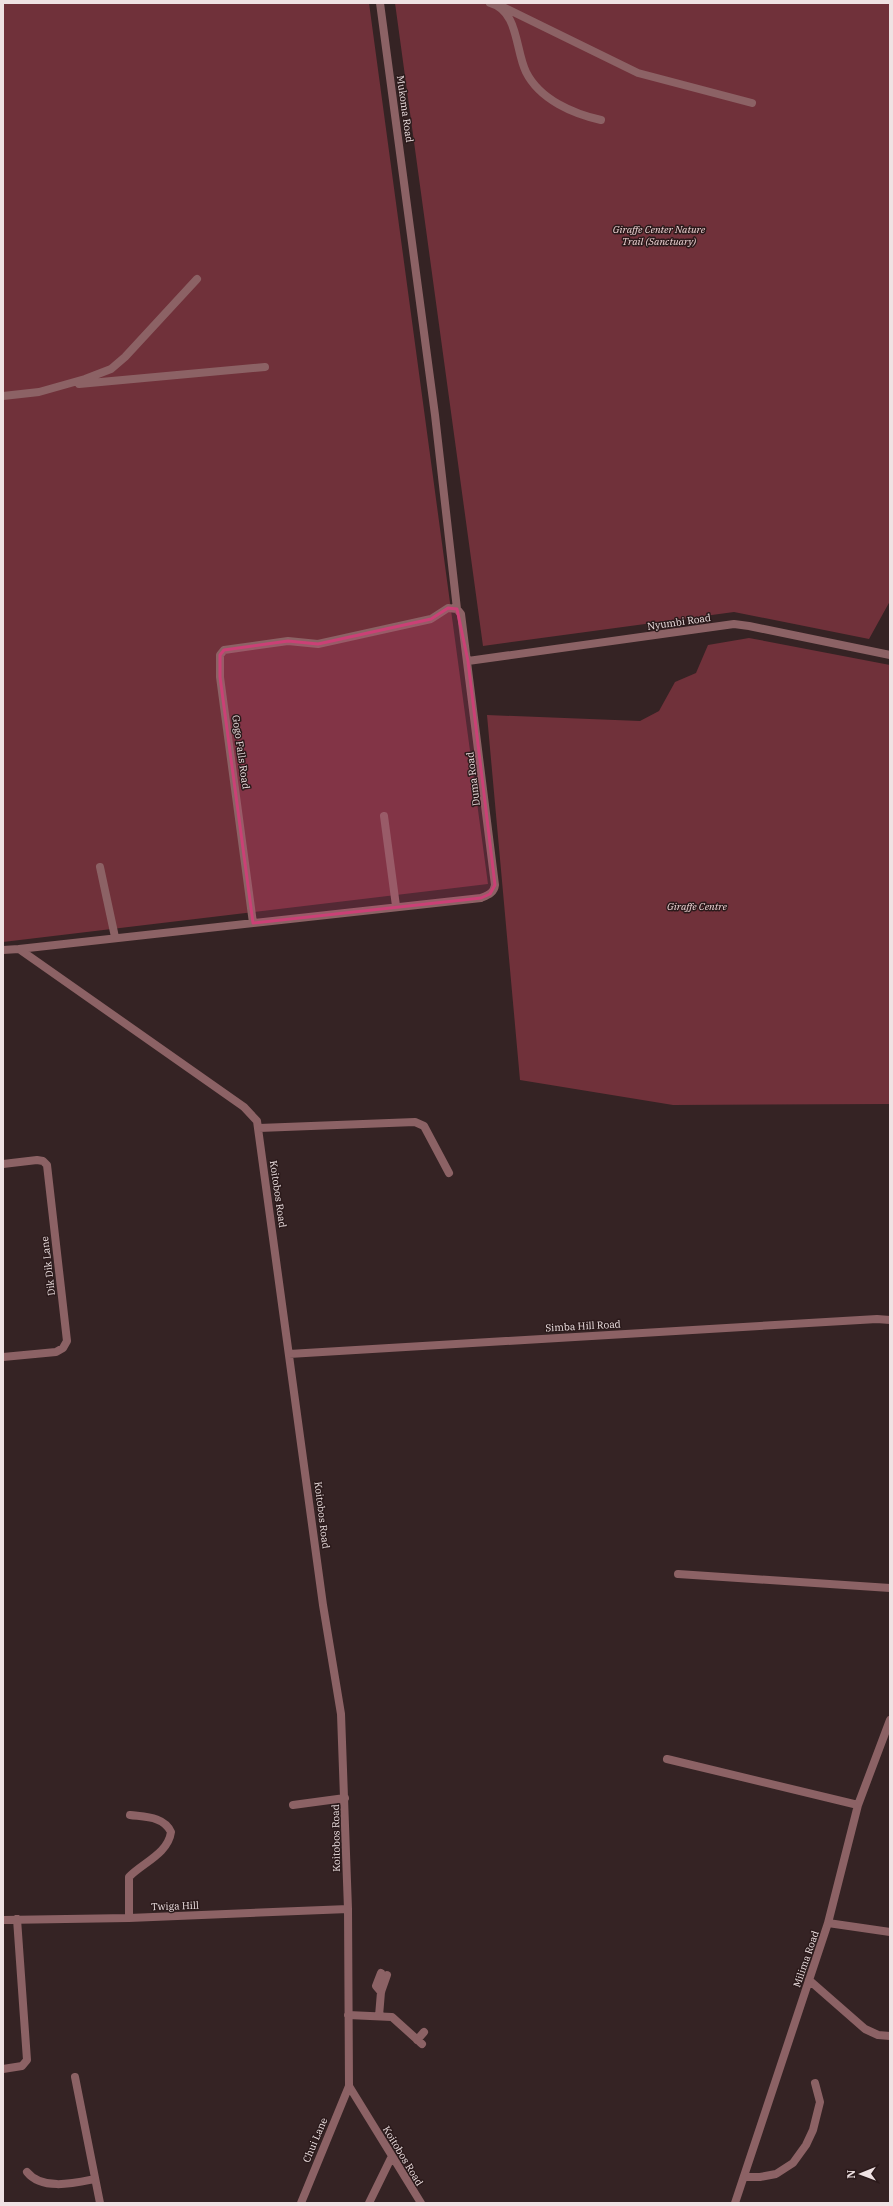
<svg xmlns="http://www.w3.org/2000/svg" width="893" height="2206" viewBox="0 0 893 2206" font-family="'IBM Plex Serif',serif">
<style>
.green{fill:#70313a}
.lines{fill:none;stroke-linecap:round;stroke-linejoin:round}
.street{stroke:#8c6265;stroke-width:8}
.marked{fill:#cb4076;fill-opacity:0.2;stroke:#cb4076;stroke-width:3;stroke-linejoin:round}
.labels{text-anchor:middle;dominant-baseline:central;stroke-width:3;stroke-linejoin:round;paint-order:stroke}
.street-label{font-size:10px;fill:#efe2e3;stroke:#2b1a1b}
.park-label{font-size:10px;font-style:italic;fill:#f1d6d7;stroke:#2b1a1b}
</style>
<rect width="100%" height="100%" fill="#352324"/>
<path class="green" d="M3,3H369L488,884L3,942Z
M395,3H890V601L869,639L734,612L483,646Z
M749,638L890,665V1104L673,1105L520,1080L487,715L640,721L659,711L675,682L696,673L708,645Z"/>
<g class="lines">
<path class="street" d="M380,3L435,415L457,609
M490,3C519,11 515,50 526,72C540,100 574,114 601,120
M499,5L638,73L752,103
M79,384L265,367
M3,396L39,392L85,379L111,369L125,357L197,279
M468,661L734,624L749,626L890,655
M384,816L396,906
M100,867L115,937
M19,949C173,931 327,914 481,898C488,895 494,893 495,885L461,614L457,609L448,608L431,619L318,644L288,641L224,650L220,655V677L253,923
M3,950L19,949L244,1107L257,1121L323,1605L341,1714L348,1909L349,2086L421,2203
M259,1128L415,1122L424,1126L449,1173
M3,1164L37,1160L43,1161L47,1165L67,1341L63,1348L56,1352L3,1357
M289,1354L877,1319L890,1320
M678,1574L890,1588
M667,1759L858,1805
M293,1805L345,1798
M129,1918V1877C142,1863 168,1854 171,1832C164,1816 144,1817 130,1815
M3,1920L129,1918L348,1909
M828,1923L890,1932
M381,1973L376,1986L381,1992
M809,1980L865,2029L878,2035L890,2036
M348,2015L392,2017L422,2044
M379,2016L381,1992L387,1975
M417,2040L424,2032
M3,2069L22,2066L27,2060L17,1919
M75,2077L100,2203
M27,2172C42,2191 75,2183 95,2179
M744,2177H760L776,2174L793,2163L806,2145L813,2130L820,2102L815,2083
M301,2203L349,2086
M369,2203L392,2156
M735,2203L828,1923L858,1805L890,1720"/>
</g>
<path class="marked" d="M448,608L457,609L468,661L495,885L490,894L481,898L253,923L220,677V655L224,650L288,641L318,644L431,619Z"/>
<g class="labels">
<g class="street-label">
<text transform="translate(405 109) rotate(82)">Mukoma Road</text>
<text transform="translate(679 622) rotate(-8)">Nyumbi Road</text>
<text transform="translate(241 752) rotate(82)">Gogo Falls Road</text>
<text transform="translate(473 779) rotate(-97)">Duma Road</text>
<text transform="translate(278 1194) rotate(82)">Koitobos Road</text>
<text transform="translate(48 1266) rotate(-97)">Dik Dik Lane</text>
<text transform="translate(583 1326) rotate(-3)">Simba Hill Road</text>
<text transform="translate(322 1515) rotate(83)">Koitobos Road</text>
<text transform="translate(336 1838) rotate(-91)">Koitobos Road</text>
<text transform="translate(175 1906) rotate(-2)">Twiga Hill</text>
<text transform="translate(806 1959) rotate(-71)">Milima Road</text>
<text transform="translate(315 2140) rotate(-67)">Chui Lane</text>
<text transform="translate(403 2156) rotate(59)">Koitobos Road</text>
</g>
<g class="park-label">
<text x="659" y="229">Giraffe Center Nature<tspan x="659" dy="12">Trail (Sanctuary)</tspan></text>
<text x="697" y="906">Giraffe Centre</text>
</g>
</g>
<rect width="893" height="2206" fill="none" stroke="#efe2e3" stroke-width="8"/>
<g transform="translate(861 2174) rotate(269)" stroke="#2b1a1b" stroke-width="3" paint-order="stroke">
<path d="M0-3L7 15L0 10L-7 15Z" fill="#efe2e3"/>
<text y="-6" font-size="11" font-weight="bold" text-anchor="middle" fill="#efe2e3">N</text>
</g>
</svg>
